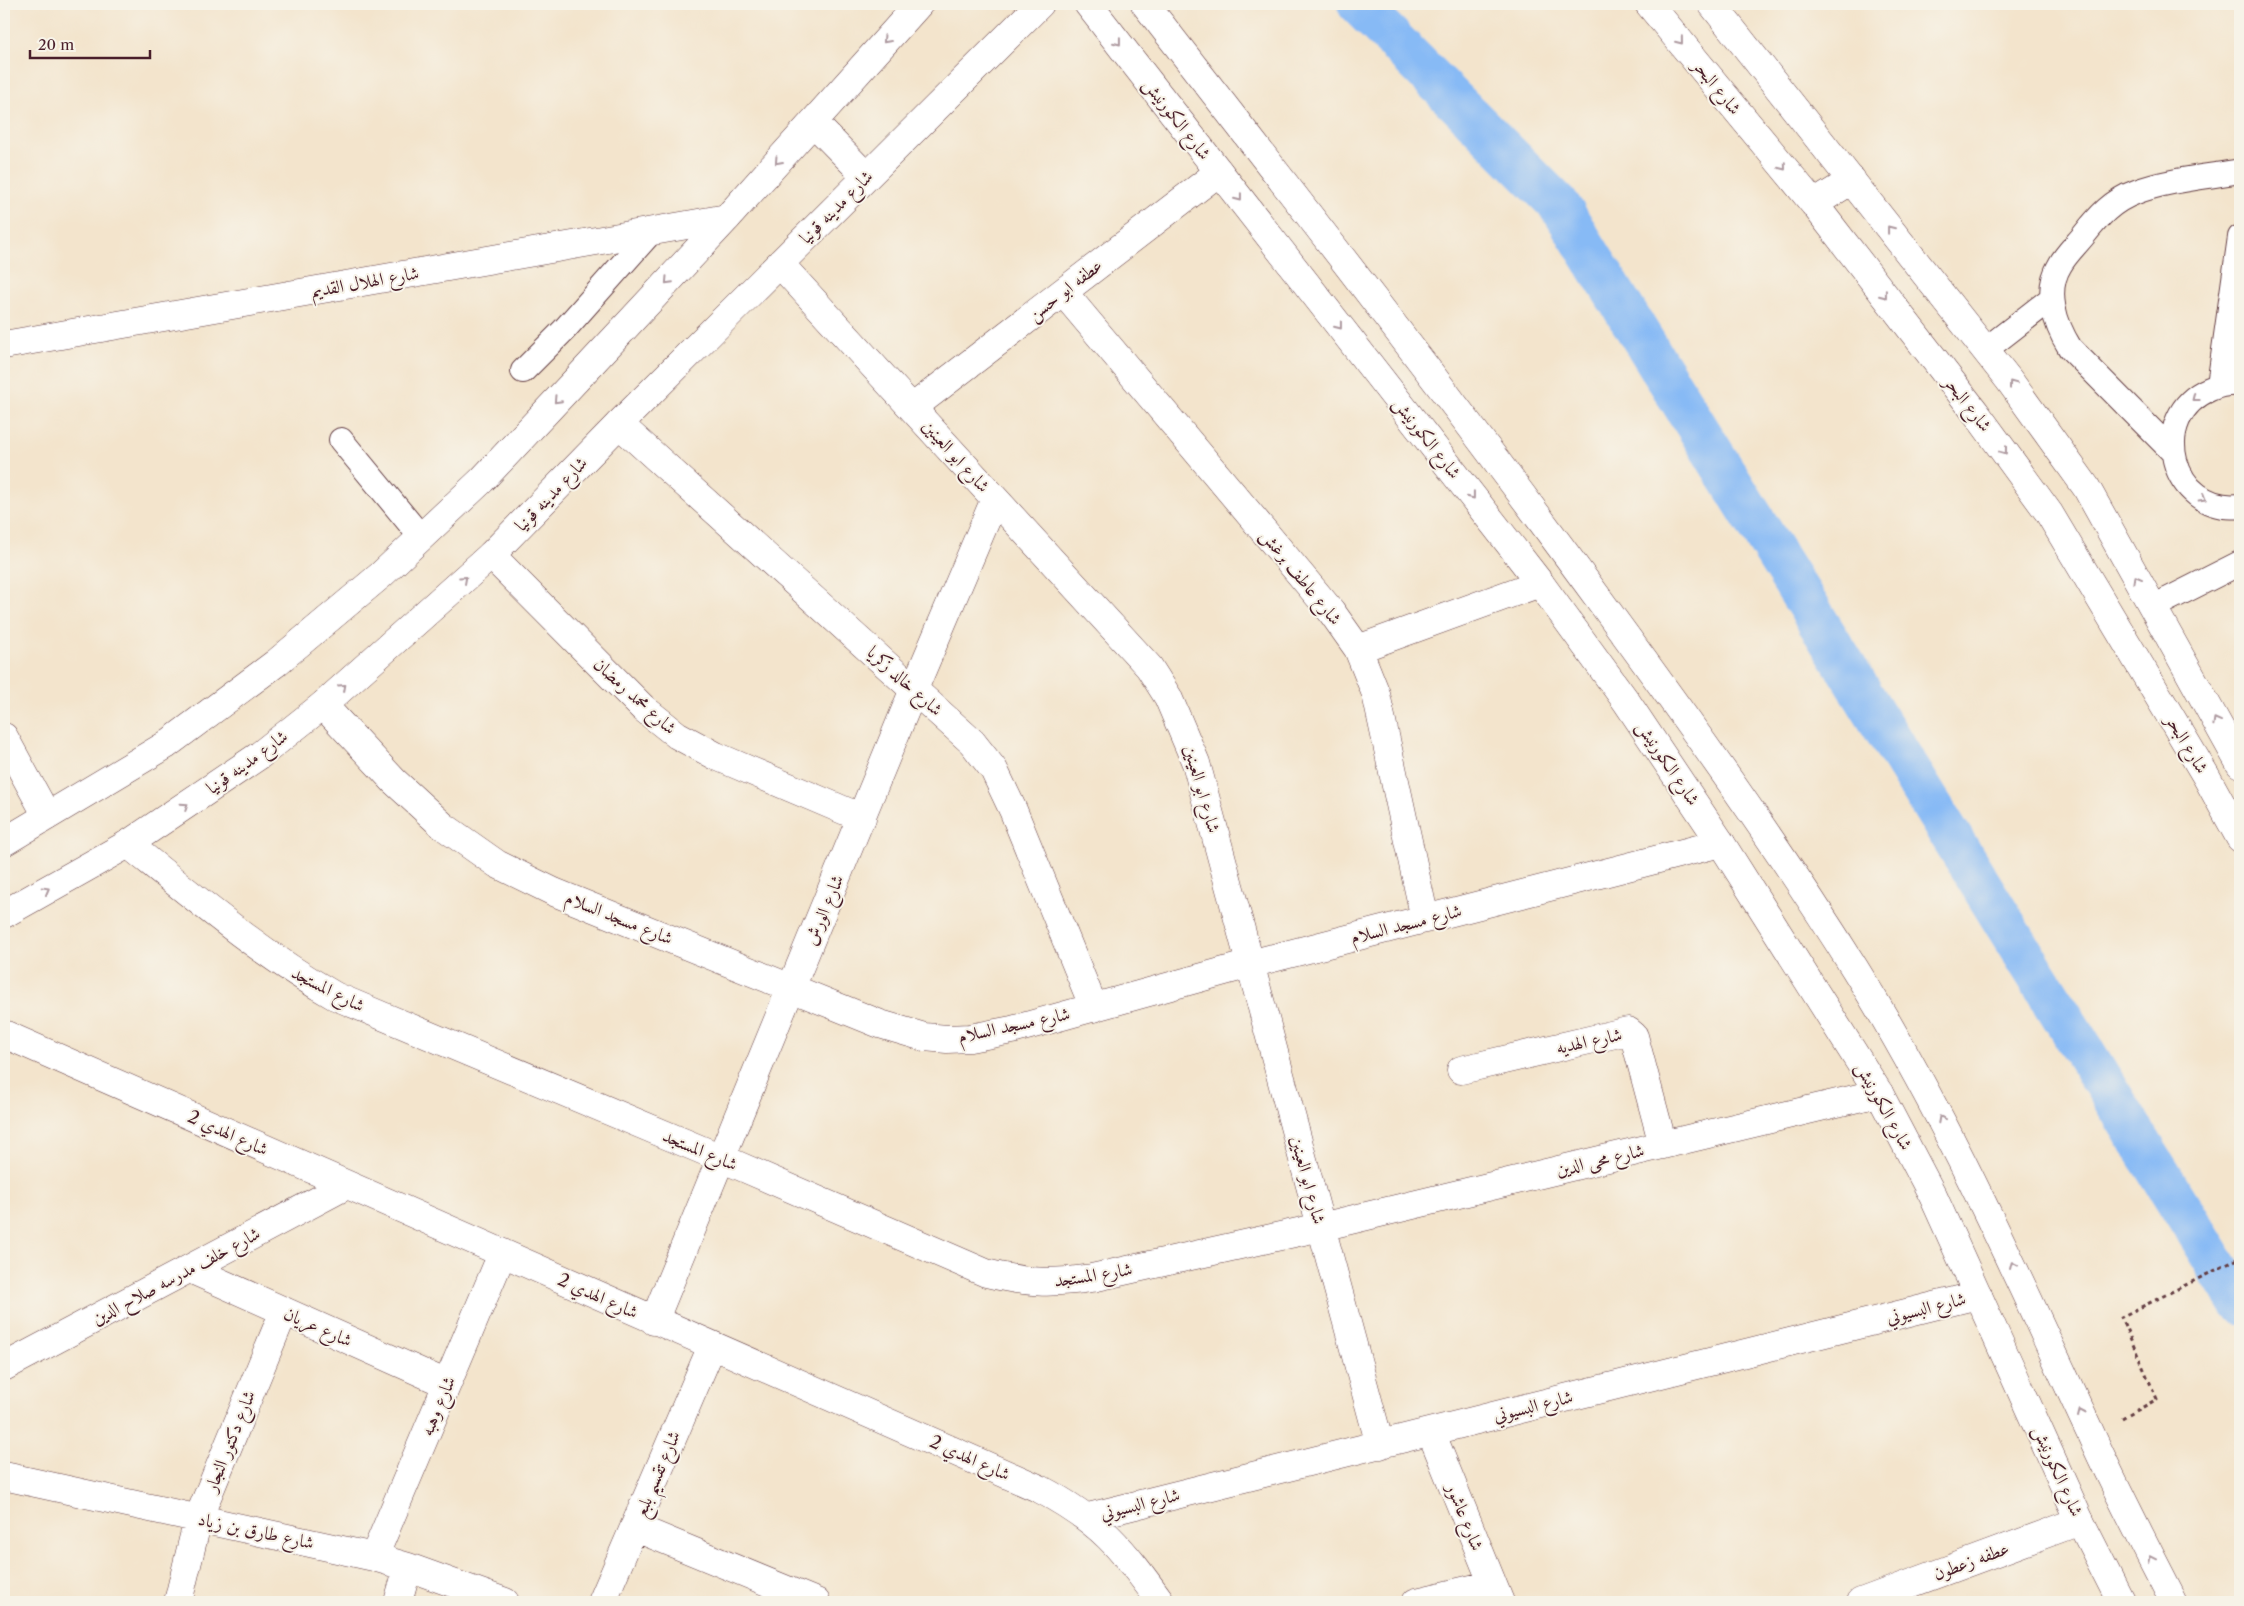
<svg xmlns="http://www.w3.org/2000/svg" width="2244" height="1606" viewBox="0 0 2244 1606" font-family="'Libre Caslon Text',Amiri,serif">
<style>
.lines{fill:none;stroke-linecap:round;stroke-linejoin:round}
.canal{stroke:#87baf5;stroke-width:42}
.lane-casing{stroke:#633d43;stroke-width:26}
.street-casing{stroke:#633d43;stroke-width:29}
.secondary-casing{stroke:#633d43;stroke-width:29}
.path{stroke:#633d43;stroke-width:3;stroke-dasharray:4 4;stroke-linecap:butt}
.lane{stroke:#fff;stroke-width:24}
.street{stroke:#fff;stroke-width:28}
.secondary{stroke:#fff;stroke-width:28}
.oneway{stroke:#ae9aa0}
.labels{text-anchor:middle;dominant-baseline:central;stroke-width:4;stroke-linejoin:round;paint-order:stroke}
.street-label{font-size:18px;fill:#4a1f2b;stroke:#f7f3e8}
</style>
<rect width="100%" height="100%" fill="#f7f3e8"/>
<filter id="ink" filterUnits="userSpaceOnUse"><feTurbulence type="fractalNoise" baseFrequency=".02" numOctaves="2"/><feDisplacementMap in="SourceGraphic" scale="10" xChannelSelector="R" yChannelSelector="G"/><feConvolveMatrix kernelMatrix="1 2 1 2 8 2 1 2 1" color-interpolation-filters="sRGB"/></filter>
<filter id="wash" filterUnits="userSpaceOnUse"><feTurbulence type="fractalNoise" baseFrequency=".0096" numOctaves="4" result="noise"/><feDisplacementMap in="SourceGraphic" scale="20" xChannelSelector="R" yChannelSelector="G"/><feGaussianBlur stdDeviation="1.12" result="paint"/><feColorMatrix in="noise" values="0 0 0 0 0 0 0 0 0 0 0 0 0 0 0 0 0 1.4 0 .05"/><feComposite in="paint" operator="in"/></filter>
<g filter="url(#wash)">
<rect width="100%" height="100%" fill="#f3e4cc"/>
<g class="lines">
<path class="canal" d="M1358,4L1560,206L2240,1303"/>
</g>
</g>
<g filter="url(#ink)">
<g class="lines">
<g class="lane-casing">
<path id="lane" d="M1985,350L2052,298
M523,371L564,330L651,232
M2240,384C2230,383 2219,385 2210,389C2146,416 2171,514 2240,506
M2219,385L2240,237
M341,440L421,537
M2172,451L2070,348C2055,324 2044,291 2060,265C2066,254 2076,245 2084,235C2099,216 2112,201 2136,192C2167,180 2207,177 2240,171
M2153,607L2240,563"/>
</g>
<g class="street-casing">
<path id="street" d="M780,264L1149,667L1168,697L1196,763L1380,1445
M1063,292L1331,611L1358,649L1376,694L1425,919
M4,345L727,218
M912,408L1219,172
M619,424L972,742L994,770L1013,810L1094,1008
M491,555L643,708L677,735L716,756L862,818
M1358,649L1540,583
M323,705L394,781L443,826L497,864L554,892L880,1024L924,1037L947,1039L970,1038L1012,1030L1250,964L1721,843
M4,737L47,816
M128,844C195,898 260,953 335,996L721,1158L986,1273C1027,1283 1050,1284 1092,1278L1321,1227L1879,1093
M4,1034L1040,1489C1101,1521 1122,1548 1161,1602
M1461,1070L1628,1031L1634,1036L1663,1145
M190,1269L447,1384
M654,1321L914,689L995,499
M4,1367L347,1185
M1431,1432L1500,1602
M4,1476L374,1557L408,1567L505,1602
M1088,1517L1978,1295
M634,1527L816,1602
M374,1557L502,1254
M178,1602L198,1519L284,1311
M398,1602L408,1567
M602,1602L712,1346
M1416,1602L1492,1584
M1861,1602L2080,1521"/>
</g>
<g class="secondary-casing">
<path id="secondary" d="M1088,4L1540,583L1626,701L1721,843L1879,1093L1933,1196L2080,1521L2121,1602
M1145,4C1300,203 1455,402 1604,606C1691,725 1777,844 1855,969C1947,1116 2016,1274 2089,1430C2115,1488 2145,1545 2174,1602
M1649,4L1814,204L1976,413L2049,513L2206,776L2240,838
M1712,4L2009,380L2086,487L2240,764
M813,122L866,176
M1814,204L1852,180
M4,842L166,745L276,663L381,575L482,480L576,380L727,218L919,4
M4,914L128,844L260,755L323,705L491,555L619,424L1040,4"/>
</g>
<path class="path" d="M2122,1419L2157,1399L2121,1317L2240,1258"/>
<use href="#lane" class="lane"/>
<use href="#street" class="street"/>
<use href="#secondary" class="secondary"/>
</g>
<defs><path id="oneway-chevron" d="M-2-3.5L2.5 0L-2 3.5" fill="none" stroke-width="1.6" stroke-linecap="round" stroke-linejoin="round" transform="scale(1.25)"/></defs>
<g class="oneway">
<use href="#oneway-chevron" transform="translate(886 40) rotate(132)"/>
<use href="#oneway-chevron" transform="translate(1680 41) rotate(51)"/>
<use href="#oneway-chevron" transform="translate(1118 42) rotate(52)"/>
<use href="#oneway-chevron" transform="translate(778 161) rotate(132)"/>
<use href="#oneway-chevron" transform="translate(1783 167) rotate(51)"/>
<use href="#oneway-chevron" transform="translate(1239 198) rotate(52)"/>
<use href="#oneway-chevron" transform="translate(1890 229) rotate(-128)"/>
<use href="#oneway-chevron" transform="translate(668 281) rotate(133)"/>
<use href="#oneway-chevron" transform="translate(1884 295) rotate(52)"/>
<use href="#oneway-chevron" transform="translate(1339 326) rotate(52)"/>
<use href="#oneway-chevron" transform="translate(2012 384) rotate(-127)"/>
<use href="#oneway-chevron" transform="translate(2195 398) rotate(142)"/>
<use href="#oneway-chevron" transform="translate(557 400) rotate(133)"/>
<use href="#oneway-chevron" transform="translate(2004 451) rotate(53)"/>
<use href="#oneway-chevron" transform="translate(1472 496) rotate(52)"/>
<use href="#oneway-chevron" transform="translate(2203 498) rotate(30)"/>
<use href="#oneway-chevron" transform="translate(464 579) rotate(-42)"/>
<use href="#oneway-chevron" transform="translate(2137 579) rotate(-119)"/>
<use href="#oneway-chevron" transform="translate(343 687) rotate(-42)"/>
<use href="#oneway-chevron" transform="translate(2216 721) rotate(-119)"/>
<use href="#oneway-chevron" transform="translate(185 806) rotate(-33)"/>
<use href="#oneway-chevron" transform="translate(46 890) rotate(-29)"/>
<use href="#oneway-chevron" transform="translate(1941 1119) rotate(-118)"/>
<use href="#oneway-chevron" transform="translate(2013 1265) rotate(-114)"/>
<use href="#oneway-chevron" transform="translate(2081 1413) rotate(-114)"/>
<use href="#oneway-chevron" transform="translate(2152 1559) rotate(-116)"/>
</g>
</g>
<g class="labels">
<g class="street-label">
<text transform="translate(1717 87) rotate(51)">شارع البحر</text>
<text transform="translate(1177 119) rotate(52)">شارع الكورنيش</text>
<text transform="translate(836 207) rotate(-45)">شارع مدينه قونيا</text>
<text transform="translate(365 282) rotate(-10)">شارع الهلال القديم</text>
<text transform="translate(1065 290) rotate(-38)">عطفه ابو حسن</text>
<text transform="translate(1968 404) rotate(52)">شارع البحر</text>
<text transform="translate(1427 438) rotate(52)">شارع الكورنيش</text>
<text transform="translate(956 456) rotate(48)">شارع ابو العينين</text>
<text transform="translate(551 494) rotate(-46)">شارع مدينه قونيا</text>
<text transform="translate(1301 577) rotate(51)">شارع عاطف برغش</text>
<text transform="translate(905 681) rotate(42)">شارع خالد زكريا</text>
<text transform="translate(635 696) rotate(42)">شارع محمد رمضان</text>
<text transform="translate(2187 744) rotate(59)">شارع البحر</text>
<text transform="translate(247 762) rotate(-36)">شارع مدينه قونيا</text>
<text transform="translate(1668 763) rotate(56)">شارع الكورنيش</text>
<text transform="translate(1202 789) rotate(74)">شارع ابو العينين</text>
<text transform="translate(824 910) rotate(-67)">شارع الورش</text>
<text transform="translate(619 918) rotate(22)">شارع مسجد السلام</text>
<text transform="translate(1406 924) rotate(-14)">شارع مسجد السلام</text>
<text transform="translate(328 989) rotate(27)">شارع المستجد</text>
<text transform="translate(1014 1025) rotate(-12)">شارع مسجد السلام</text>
<text transform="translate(1589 1041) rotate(-12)">شارع الهديه</text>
<text transform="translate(1884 1106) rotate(61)">شارع الكورنيش</text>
<text transform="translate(228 1133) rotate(24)">شارع الهدي 2</text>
<text transform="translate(700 1150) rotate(23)">شارع المستجد</text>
<text transform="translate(1600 1160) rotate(-13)">شارع محى الدين</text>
<text transform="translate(1308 1180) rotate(75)">شارع ابو العينين</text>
<text transform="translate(1093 1275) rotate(-9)">شارع المستجد</text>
<text transform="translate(176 1276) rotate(-28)">شارع خلف مدرسه صلاح الدين</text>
<text transform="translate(598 1296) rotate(24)">شارع الهدي 2</text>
<text transform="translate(1926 1308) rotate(-14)">شارع البسيوني</text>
<text transform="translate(318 1327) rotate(24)">شارع عريان</text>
<text transform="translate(438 1406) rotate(-67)">شارع وهبه</text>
<text transform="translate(1533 1406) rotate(-14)">شارع البسيوني</text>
<text transform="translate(230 1441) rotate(-68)">شارع دكتور النجار</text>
<text transform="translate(970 1458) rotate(24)">شارع الهدي 2</text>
<text transform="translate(2058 1471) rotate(66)">شارع الكورنيش</text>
<text transform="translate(657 1474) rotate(-67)">شارع تقسيم بلبع</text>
<text transform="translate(1140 1504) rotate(-14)">شارع البسيوني</text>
<text transform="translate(1465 1517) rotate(68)">شارع عاشور</text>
<text transform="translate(256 1531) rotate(12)">شارع طارق بن زياد</text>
<text transform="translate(1971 1561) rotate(-20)">عطفه زعطون</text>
</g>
</g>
<rect width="2244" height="1606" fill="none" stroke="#f7f3e8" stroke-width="20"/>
<path d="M30 50v8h120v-8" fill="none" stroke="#4a1f2b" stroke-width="2.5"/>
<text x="38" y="50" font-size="15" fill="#4a1f2b" stroke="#f7f3e8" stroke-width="4" paint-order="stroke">20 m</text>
</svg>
